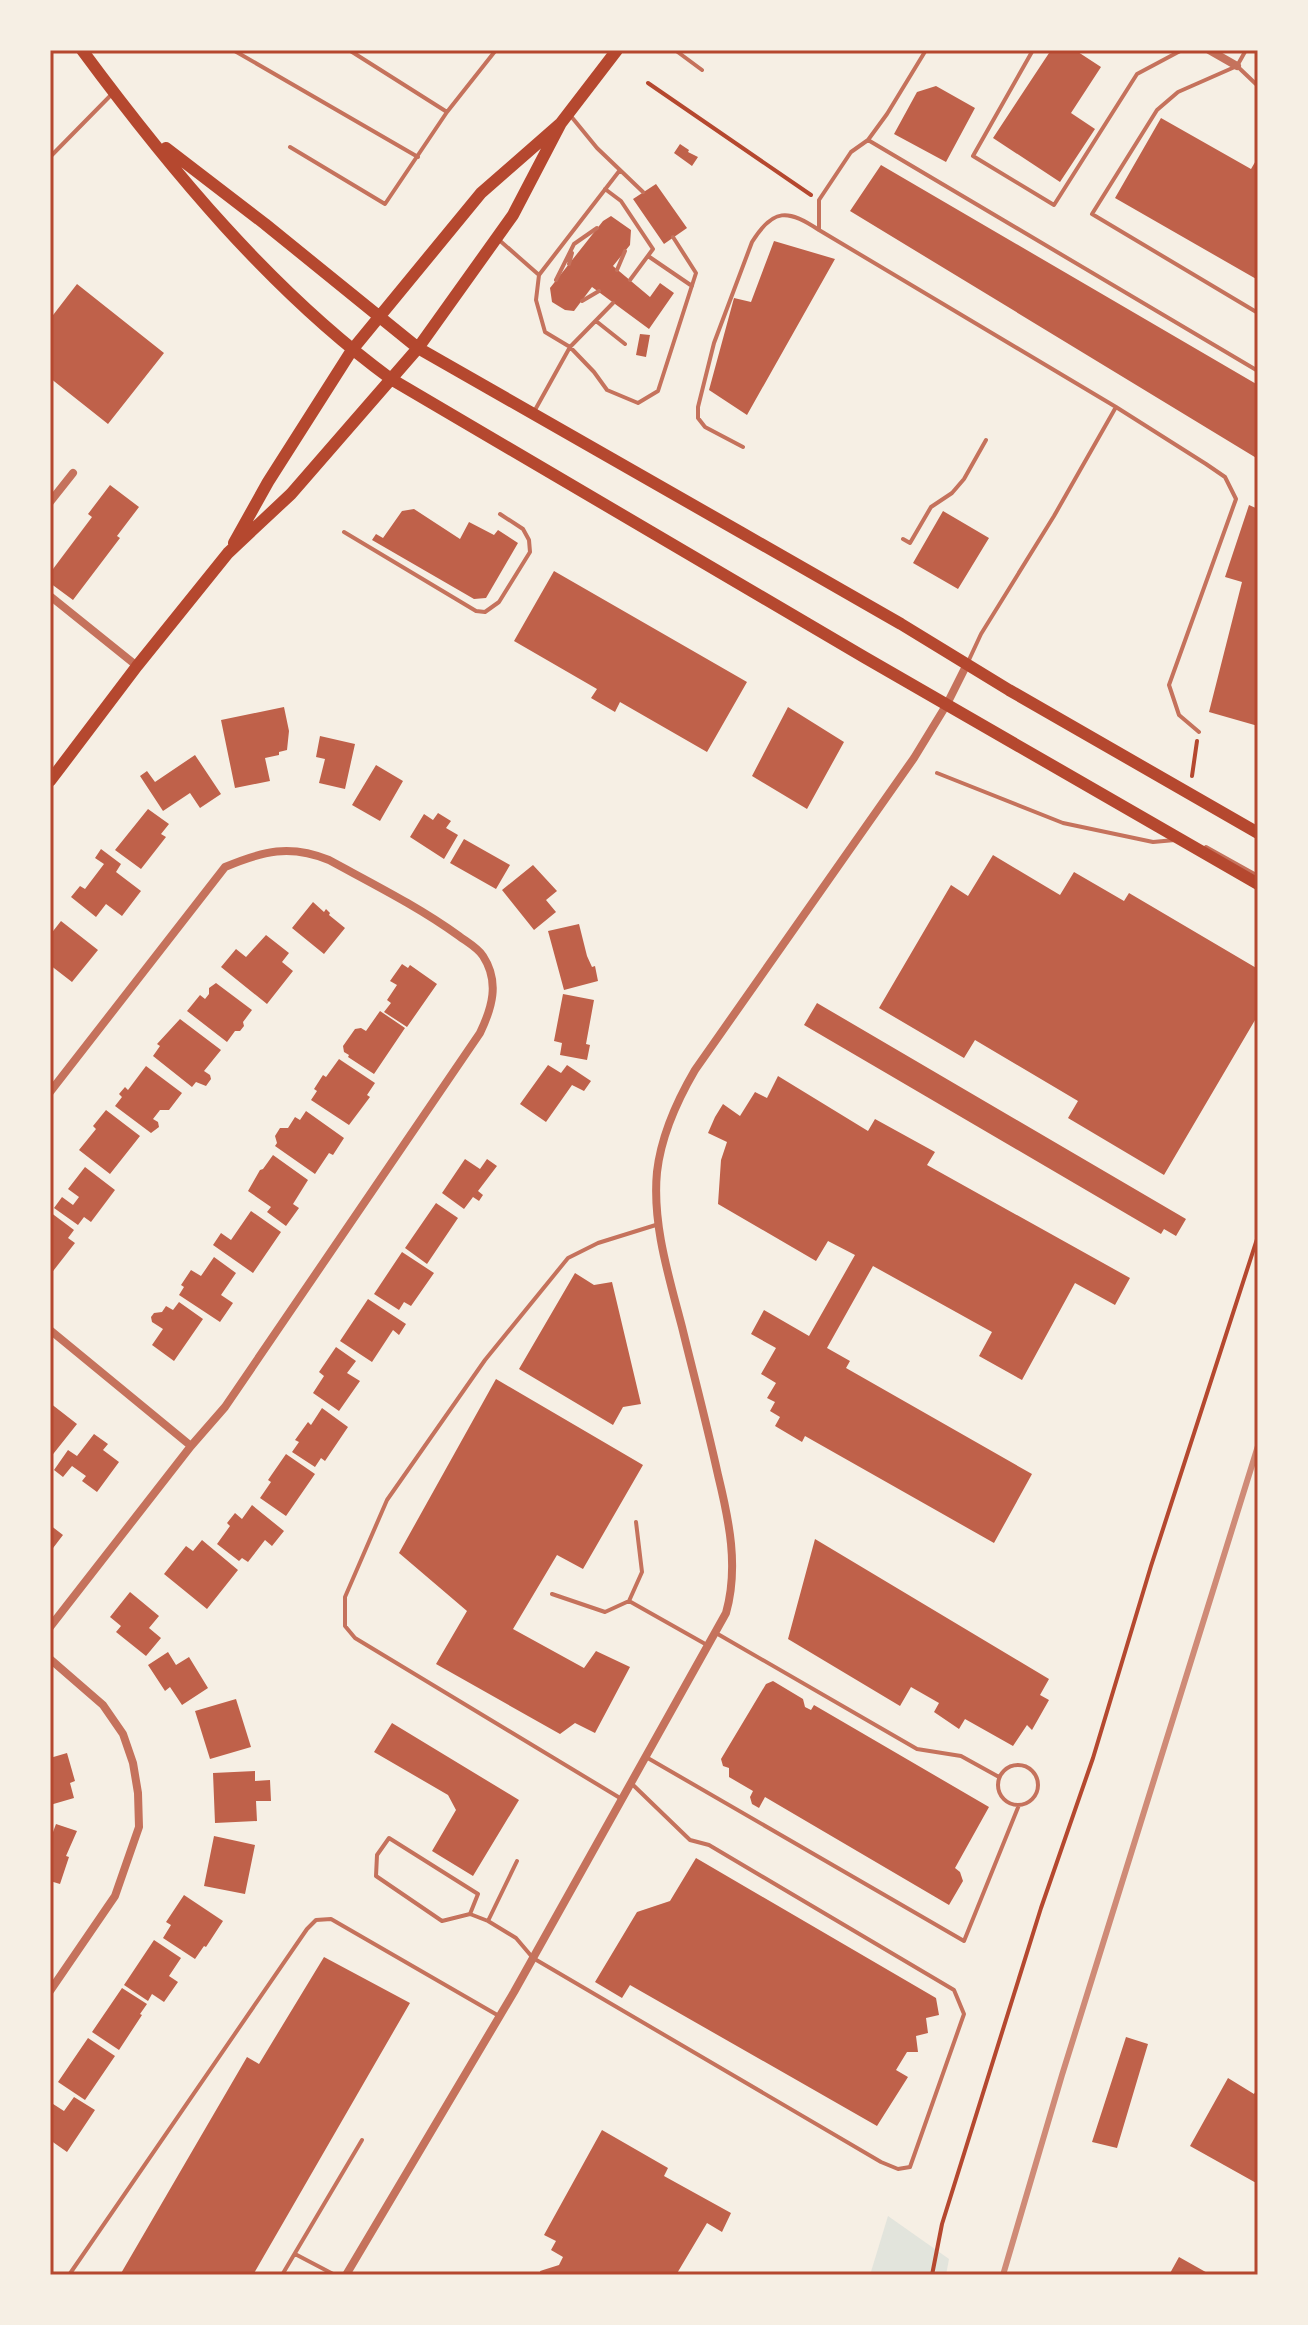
<svg xmlns="http://www.w3.org/2000/svg" width="1308" height="2325" viewBox="0 0 1308 2325" font-family="'Exo 2',sans-serif">
<style>
.green{fill:#e2e4dc}
.building{fill:#bf614a}
.lines{fill:none;stroke-linecap:round;stroke-linejoin:round}
.path{stroke:#b5482f;stroke-width:4}
.service{stroke:#c5725c;stroke-width:4}
.minor{stroke:#c5725c;stroke-width:8}
.secondary{stroke:#b5482f;stroke-width:12}
.rail{stroke:#cf8b77;stroke-width:6}
.neatline{fill:none;stroke:#b5482f;stroke-width:3}
</style>
<rect width="100%" height="100%" fill="#f6efe4"/>
<path class="green" d="M888,2216L949,2259L946,2275H870Z"/>
<path class="building" d="M1051,50H1075L1101,67L1071,113L1095,129L1060,182L993,138Z
M936,86L975,108L946,162L894,134L917,92Z
M1161,118L1251,169L1258,157V280L1115,198Z
M680,144L689,150L688,152L698,157L692,166L674,153Z
M881,165L1258,385V459L850,211Z
M656,184L687,228L664,244L633,199Z
M611,216L631,230L630,245L613,266L650,297L660,283L674,293L649,329L592,287L574,311L565,310L552,302L550,288L603,221Z
M774,241L835,259L747,415L709,390L734,298L751,302Z
M77,284L164,353L108,424L50,378V319Z
M640,334L650,335L646,357L636,355Z
M110,485L139,507L117,536L120,538L73,600L50,583V573L92,517L88,514Z
M1249,505L1258,509V726L1209,712L1242,582L1225,577Z
M414,509L460,539L469,522L494,535L498,530L518,543L486,598L474,599L372,540L376,534L383,538L402,511Z
M943,511L989,538L958,589L913,563Z
M554,571L747,682L707,752L620,702L615,712L591,698L597,689L514,641Z
M284,707L289,731L287,750L279,752V755L265,758L270,781L235,788L221,720Z
M788,707L844,742L807,809L752,776Z
M320,736L355,744L345,789L319,783L325,759L316,757Z
M195,755L221,794L200,808L190,793L163,811L140,776L147,771L155,782Z
M376,765L403,781L380,821L352,805Z
M148,809L169,824L161,834L166,837L141,869L115,850Z
M438,813L451,821L446,828L458,835L444,859L410,837L424,814L433,820Z
M464,839L510,865L496,889L450,863Z
M101,849L121,864L116,872L141,891L122,916L106,904L96,917L71,897L80,886L85,889L104,864L95,858Z
M993,855L1060,895L1074,872L1124,901L1129,893L1258,969V1015L1164,1175L1068,1118L1078,1101L975,1040L964,1058L879,1008L951,885L968,896Z
M533,865L557,891L546,900L556,912L534,930L502,890Z
M313,902L324,912L326,909L330,913L329,915L345,928L324,954L292,928Z
M61,921L98,950L72,982L50,965V935Z
M579,924L587,956L592,967L595,966L598,981L564,990L548,931Z
M266,935L289,953L282,962L293,971L267,1004L221,967L236,949L246,957Z
M402,964L408,968L410,965L437,984L407,1027L384,1012L391,1003L387,1000L397,985L390,981Z
M216,983L252,1010L243,1022L244,1026L240,1031H235L227,1042L187,1011L200,995L205,999L209,994V988Z
M563,994L594,1000L586,1044L590,1045L587,1060L560,1055L562,1043L554,1041Z
M817,1003L1186,1219L1176,1236L1164,1229L1161,1234L804,1025Z
M380,1011L405,1028L374,1074L348,1057L349,1055L344,1052L343,1046L355,1029L361,1028L366,1031Z
M180,1019L221,1050L204,1071L210,1075L211,1079L206,1086L196,1082L192,1087L153,1056L160,1046L157,1044Z
M339,1059L375,1083L367,1095L370,1097L349,1125L311,1100L317,1091L314,1089L323,1075L326,1077Z
M548,1065L561,1073L567,1065L591,1081L584,1091L572,1085L546,1122L520,1104Z
M146,1066L182,1093L169,1110H160L153,1119L158,1122L159,1127L151,1133L115,1106L122,1097L119,1094L125,1087L128,1090Z
M778,1076L868,1131L875,1119L935,1152L927,1165L1130,1278L1115,1305L1075,1283L1022,1380L979,1356L992,1332L873,1266L827,1348L850,1361L846,1368L1032,1474L994,1543L805,1436L802,1442L775,1426L780,1417L770,1411L775,1402L767,1398L776,1383L761,1374L776,1348L751,1334L764,1310L809,1336L855,1255L828,1241L816,1261L718,1204L721,1160L727,1142L708,1133L715,1117L723,1104L740,1116L755,1092L767,1098Z
M106,1110L140,1136L110,1174L79,1150L96,1129L93,1126Z
M306,1111L344,1138L333,1155L329,1153L315,1174L275,1146L277,1143L275,1136L280,1128H288L295,1117L300,1120Z
M273,1155L308,1180L293,1204L299,1208L286,1226L267,1212L271,1207L248,1191L260,1170L263,1169Z
M465,1159L480,1169L487,1159L497,1166L478,1191L483,1195L479,1201L473,1197L464,1209L442,1193Z
M85,1167L115,1190L91,1222L84,1217L78,1225L54,1208L62,1197L73,1205L79,1197L68,1189Z
M436,1203L458,1218L427,1264L405,1248Z
M251,1211L281,1232L253,1273L213,1245L221,1233L231,1240Z
M50,1212L74,1230L68,1238L75,1243L50,1275Z
M402,1252L434,1273L411,1306L404,1302L399,1310L374,1294Z
M214,1257L236,1273L221,1295L233,1303L220,1322L179,1295L184,1287L181,1285L191,1270L201,1276Z
M575,1273L594,1285L612,1282L641,1404L623,1407L613,1425L519,1369Z
M368,1299L406,1324L399,1335L393,1330L372,1362L340,1341Z
M179,1302L203,1319L174,1361L152,1345L163,1329L152,1322L151,1317L154,1313L162,1312L166,1306L173,1310Z
M336,1347L356,1361L347,1373L360,1381L339,1411L313,1393L324,1376L319,1372Z
M496,1379L643,1465L583,1569L557,1555L513,1629L584,1668L596,1651L630,1667L595,1733L575,1723L560,1734L436,1664L467,1611L399,1553Z
M50,1403L77,1424L50,1458Z
M322,1408L348,1427L325,1461L321,1458L315,1467L292,1452L299,1442L295,1440L308,1422L311,1425Z
M94,1434L108,1444L103,1450L119,1462L97,1492L82,1481L86,1476L72,1466L63,1477L54,1470L68,1450L77,1456Z
M286,1454L315,1474L286,1516L260,1498L271,1482L268,1480Z
M252,1505L284,1531L272,1546L265,1540L248,1562L242,1558L239,1561L217,1544L230,1526L227,1523L235,1513L242,1519Z
M50,1525L63,1535L50,1552Z
M815,1539L1049,1679L1040,1695L1049,1700L1032,1730L1027,1725L1013,1746L965,1719L959,1729L934,1712L939,1703L911,1687L900,1706L788,1639Z
M202,1540L238,1570L207,1609L164,1574L186,1546L193,1551Z
M130,1592L159,1616L149,1628L161,1638L146,1656L116,1632L121,1626L110,1617Z
M168,1652L176,1665L189,1657L208,1688L182,1705L170,1687L165,1691L148,1665Z
M773,1681L803,1699L805,1707L811,1710L814,1705L989,1807L955,1868L960,1872L963,1881L949,1905L765,1797L759,1808L752,1804L750,1797L753,1791L729,1777V1768L723,1766L721,1759L766,1684Z
M236,1699L251,1747L210,1759L195,1711Z
M392,1723L519,1800L473,1876L432,1851L456,1810L448,1795L374,1752Z
M67,1753L75,1781L70,1783L74,1798L50,1805V1758Z
M255,1771V1781L270,1780L271,1801H256L257,1821L215,1823L213,1773Z
M56,1824L77,1831L66,1856L69,1857L60,1884L50,1881V1831L53,1832Z
M214,1836L255,1845L245,1894L204,1886Z
M696,1858L936,1998L939,2015L926,2018L928,2033L916,2036L918,2052H907L896,2070L908,2077L877,2126L630,1985L622,1998L595,1982L637,1912L670,1901Z
M184,1895L223,1921L206,1947L204,1946L195,1959L163,1938L171,1925L166,1922Z
M154,1940L181,1958L169,1976L178,1982L164,2002L152,1994L148,2001L124,1985Z
M324,1957L410,2003L253,2275H120L247,2057L259,2064Z
M122,1988L147,2004L140,2014L142,2015L119,2050L92,2032Z
M1126,2037L1148,2044L1117,2148L1092,2142Z
M88,2038L115,2056L85,2100L58,2082Z
M1228,2078L1254,2094L1258,2087V2184L1190,2146Z
M74,2097L95,2110L67,2152L50,2140V2102L64,2111Z
M602,2130L668,2168L664,2176L731,2213L722,2232L707,2223L676,2275H541L540,2271L559,2265L563,2257L551,2250L556,2241L544,2235Z
M1179,2257L1211,2275H1169Z"/>
<g class="lines">
<path class="path" d="M648,83L811,195
M1192,776L1197,741
M932,2275L942,2224L1041,1908L1093,1758L1151,1566L1258,1236"/>
<path class="service" d="M233,50L418,157
M675,50L702,70
M926,50L887,114L868,140L851,152L819,200V230L1116,407L1206,464L1225,477L1236,499L1169,685L1179,715L1199,732
M1033,50L973,156L1054,205L1137,74L1182,50
M1246,50L1237,66L1178,92L1157,110L1092,214L1258,313
M1237,66L1258,86
M447,112L496,50
M570,115L597,148L643,192
M868,140L1258,371
M290,147L385,204L447,112L349,50
M50,157L112,94
M605,189L621,201L653,249L630,280
M498,239L539,275L620,170
M648,256L692,286
M569,264L572,253
M617,270L625,251
M539,275L536,300L545,332L570,347L594,372L607,390L638,403L658,391L696,273L673,237
M556,280L574,244L597,228
M582,301L599,291
M596,321L625,344
M535,410L570,347L613,303
M743,447L705,427L698,418V407L714,343L752,242C773,208 788,209 819,230
M344,532L476,611L485,612L499,602L530,552L529,540L523,529L500,514
M903,539L910,543L931,507L952,493L964,479L986,440
M968,662L981,634L1054,516L1116,407
M937,773L1063,823L1153,842L1175,840
M1206,847L1258,876
M552,1594L605,1612L629,1601L707,1645
M629,1601L642,1572L636,1522
M716,1633L917,1749L961,1756L999,1777
M646,1757L964,1941L1019,1805
M998 1785a20 20 0 1 1 40 0a20 20 0 1 1-40 0Z
M620,1798L355,1638L345,1626V1597L387,1500L485,1360L568,1258L598,1243L659,1224
M517,1861L488,1921L516,1938L533,1958L881,2162L898,2169L910,2167L964,2014L954,1990L709,1845L690,1840L631,1783
M470,1914L478,1894L389,1838L377,1855L376,1876L442,1921L470,1914L488,1921
M295,2254L335,2275
M69,2275L307,1929L316,1920L331,1919L499,2016
M282,2275L362,2140"/>
<path class="minor" d="M1209,50L1237,66
M50,502L73,473
M50,596L137,666
M50,1092L225,867C263,851 290,844 329,860C373,884 419,907 459,936C467,942 478,948 483,956C500,982 492,1008 480,1033L225,1407L191,1446L50,1627
M50,1330L191,1446
M50,1659L103,1705L123,1734L133,1763L138,1793L139,1827L115,1896L50,1991
M346,2275L514,1992L726,1613C739,1567 729,1520 718,1475C707,1425 694,1376 682,1327C669,1277 652,1224 657,1172C661,1137 678,1099 695,1070L914,758L947,704L967,664"/>
<path class="secondary" d="M82,50C170,169 271,291 391,379L864,657L1258,884
M166,148L265,224L418,348L742,533L901,624L1009,690L1258,833
M234,543L268,482L352,350L481,193L561,123L617,50
M50,781L137,666L228,553L291,494L418,348L513,215L561,123"/>
<path class="rail" d="M1003,2275L1062,2075L1258,1446"/>
</g>
<rect width="1308" height="2325" fill="none" stroke="#f6efe4" stroke-width="104"/>
<rect x="52" y="52" width="1204" height="2221" class="neatline"/>
</svg>
